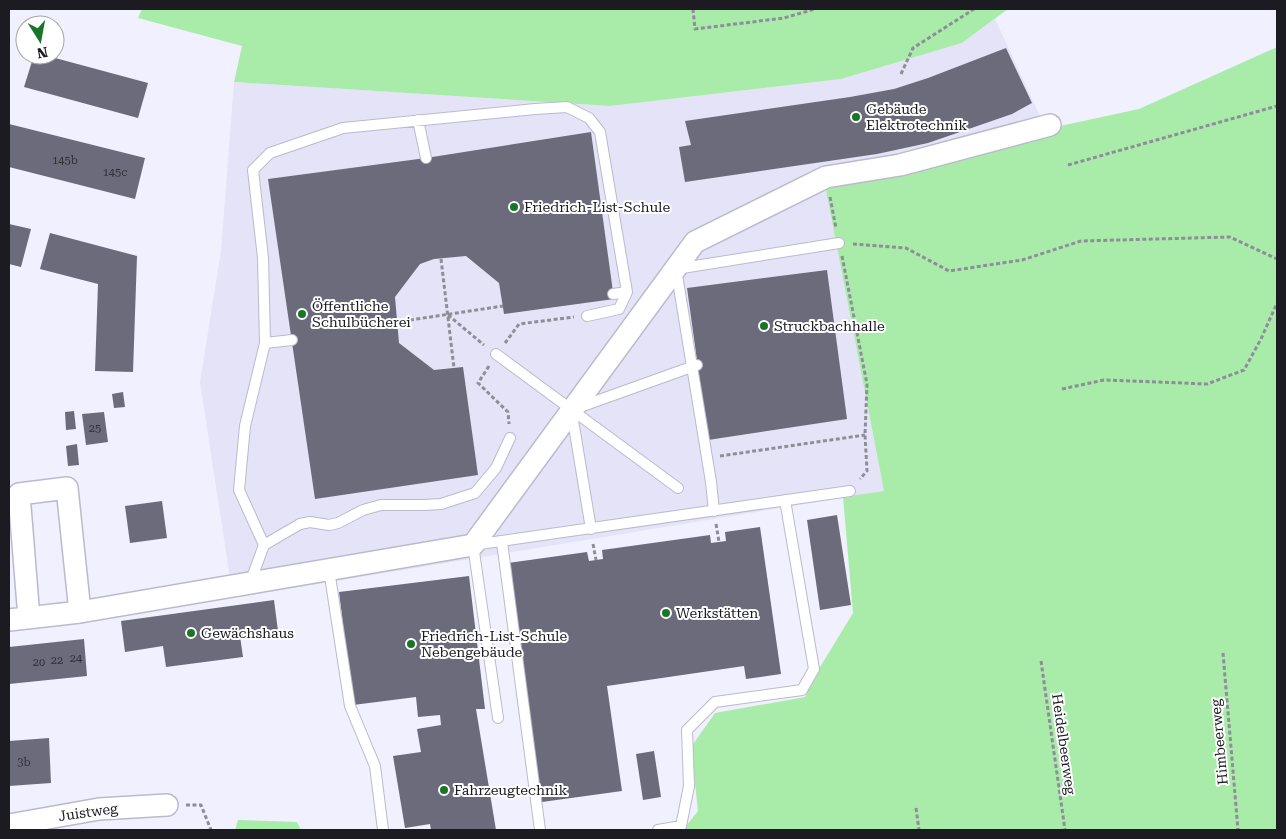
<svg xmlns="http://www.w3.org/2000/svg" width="1286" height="839" viewBox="0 0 1286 839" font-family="'Roboto Serif',serif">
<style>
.built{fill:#e5e3f8}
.green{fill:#a9ecaa}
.building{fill:#6c6b7b}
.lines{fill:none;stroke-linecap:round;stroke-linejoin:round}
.service-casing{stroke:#bbbacc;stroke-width:12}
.minor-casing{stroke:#bbbacc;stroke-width:24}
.path{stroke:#8e8d98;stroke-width:3;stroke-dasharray:4 2.5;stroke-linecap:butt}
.service{stroke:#fff;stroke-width:10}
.minor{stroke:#fff;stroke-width:21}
.poi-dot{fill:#187626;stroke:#fff;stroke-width:2}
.labels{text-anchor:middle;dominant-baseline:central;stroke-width:4;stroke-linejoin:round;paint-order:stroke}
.number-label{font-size:11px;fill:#302f38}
.poi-label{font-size:14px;fill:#1c1b22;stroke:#fff;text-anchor:start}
.street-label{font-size:14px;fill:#1c1b22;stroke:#fff}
</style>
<rect width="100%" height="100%" fill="#f1f0ff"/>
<path class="built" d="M995,19L1046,129L824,180L884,491L233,598L200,382L221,251L234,82L610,106L841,79L962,43Z"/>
<path class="green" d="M142,9H1008L962,43L841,79L610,106L234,82L242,46L138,18Z
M1277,47V830H683L698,811L691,747L715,713L805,697L817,672L853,613L843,497L884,491L824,180L1046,129L1139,109Z
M238,820L297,822L301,830H235Z"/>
<path class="building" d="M1006,48L1032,103L1012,114L928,143L877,154L685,182L679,147L691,145L685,121L850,97L894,89L928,78Z
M34,55H44L148,83L138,118L24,87Z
M9,124L145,158L135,199L9,167Z
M591,132L614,299L504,314L499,283L466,256L434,259L420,264L395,297L399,343L434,370L463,367L478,475L315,499L268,179L426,158Z
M9,224L31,229L21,267L9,264Z
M50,233L137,256L133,372L95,371L98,284L40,269Z
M827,270L847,419L708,440L687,288Z
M123,392L125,407L114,408L112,394Z
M74,411L76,429L66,430L65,412Z
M104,412L108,442L86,445L82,414Z
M77,444L79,465L68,466L66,446Z
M162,501L167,538L130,543L125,506Z
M837,515L851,605L820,610L807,520Z
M760,527L781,674L746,679L744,666L607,686L622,791L542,802L508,563L587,552L589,561L603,559L602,550L710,535L711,543L726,541L725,532Z
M469,576L485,709H476L496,830H431L430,824L405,828L393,756L421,752L417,729L441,725L440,715L418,717L416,697L353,705L339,592Z
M274,600L278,631L240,636L243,657L166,667L163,646L125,652L121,621Z
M84,639L87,676L9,684V647Z
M49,738L51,783L9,786V741Z
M654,751L661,797L643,800L636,754Z"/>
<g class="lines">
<g class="service-casing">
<path id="service" d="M418,120L426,158
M613,294L627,292
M265,343L292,340
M496,354L678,488
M577,408L697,365
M572,414L591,529
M714,511L711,482L676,269L839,243
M502,542L540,830
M264,545L239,490L245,426L265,343L263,258L253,170L270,153L343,128L535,109L567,107L589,118L600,132L627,292L619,309L587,316
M329,570L350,706L375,766L383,830
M250,583L264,545L300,524L310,522L329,525L338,523L363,510L381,505H424L441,504L475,493L496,468L510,438
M498,718L473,545L850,491
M658,830L681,826L689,786L687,730L715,702L802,690L814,669L785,500"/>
</g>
<g class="minor-casing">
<path id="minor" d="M29,618L19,494L67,488L80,612
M9,620L80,612L473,545L695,242L826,177L900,165L1050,125
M9,825L99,809L167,805"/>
</g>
<path class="path" d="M693,9L695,29L784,18L815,9
M901,74L913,48L974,9
M1068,165L1277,106
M830,197L836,228
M853,244L906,248L949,271L1022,260L1081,241L1230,237L1277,259
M842,256L867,384L865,435L867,471L860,479
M441,259L454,368
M448,315L484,345
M397,322L503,306
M505,343L519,324L574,317
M489,366L478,383L508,412L509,424
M1062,389L1104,380L1207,384L1244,370L1261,339L1277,303
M720,456L865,435
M716,524L719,542
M593,544L596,560
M1223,653L1238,830
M1041,661L1065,830
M186,805H201L211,830
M916,808L919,830"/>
<use href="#service" class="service"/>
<use href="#minor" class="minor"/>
</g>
<g class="poi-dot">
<circle cx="856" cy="117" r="5"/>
<circle cx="514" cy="207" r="5"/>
<circle cx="302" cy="314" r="5"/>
<circle cx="764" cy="326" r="5"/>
<circle cx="666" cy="613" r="5"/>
<circle cx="191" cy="633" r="5"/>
<circle cx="411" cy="644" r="5"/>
<circle cx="444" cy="790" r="5"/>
</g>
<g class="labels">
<g class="number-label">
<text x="65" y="160">145b</text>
<text x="115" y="172">145c</text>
<text x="95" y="428">25</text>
<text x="76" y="658">24</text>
<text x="57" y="660">22</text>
<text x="39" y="662">20</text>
<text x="24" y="762">3b</text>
</g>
<g class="poi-label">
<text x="866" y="109">Gebäude<tspan x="866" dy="16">Elektrotechnik</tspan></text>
<text x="524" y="207">Friedrich-List-Schule</text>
<text x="312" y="306">Öffentliche<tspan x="312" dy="16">Schulbücherei</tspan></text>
<text x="774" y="326">Struckbachhalle</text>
<text x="676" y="613">Werkstätten</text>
<text x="201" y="633">Gewächshaus</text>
<text x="421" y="636">Friedrich-List-Schule<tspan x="421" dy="16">Nebengebäude</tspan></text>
<text x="454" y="790">Fahrzeugtechnik</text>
</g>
<g class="street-label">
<text transform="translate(1219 742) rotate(-95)">Himbeerweg</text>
<text transform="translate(1064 744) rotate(82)">Heidelbeerweg</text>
<text transform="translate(88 812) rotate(-8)">Juistweg</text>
</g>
</g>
<rect width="1286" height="839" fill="none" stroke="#1c1b22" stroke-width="20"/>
<g transform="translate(40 40) rotate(169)"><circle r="24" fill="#ffffff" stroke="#a4a4a7"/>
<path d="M0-4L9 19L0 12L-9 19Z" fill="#187626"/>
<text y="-8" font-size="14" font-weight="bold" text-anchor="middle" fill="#1c1b22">N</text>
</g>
</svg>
